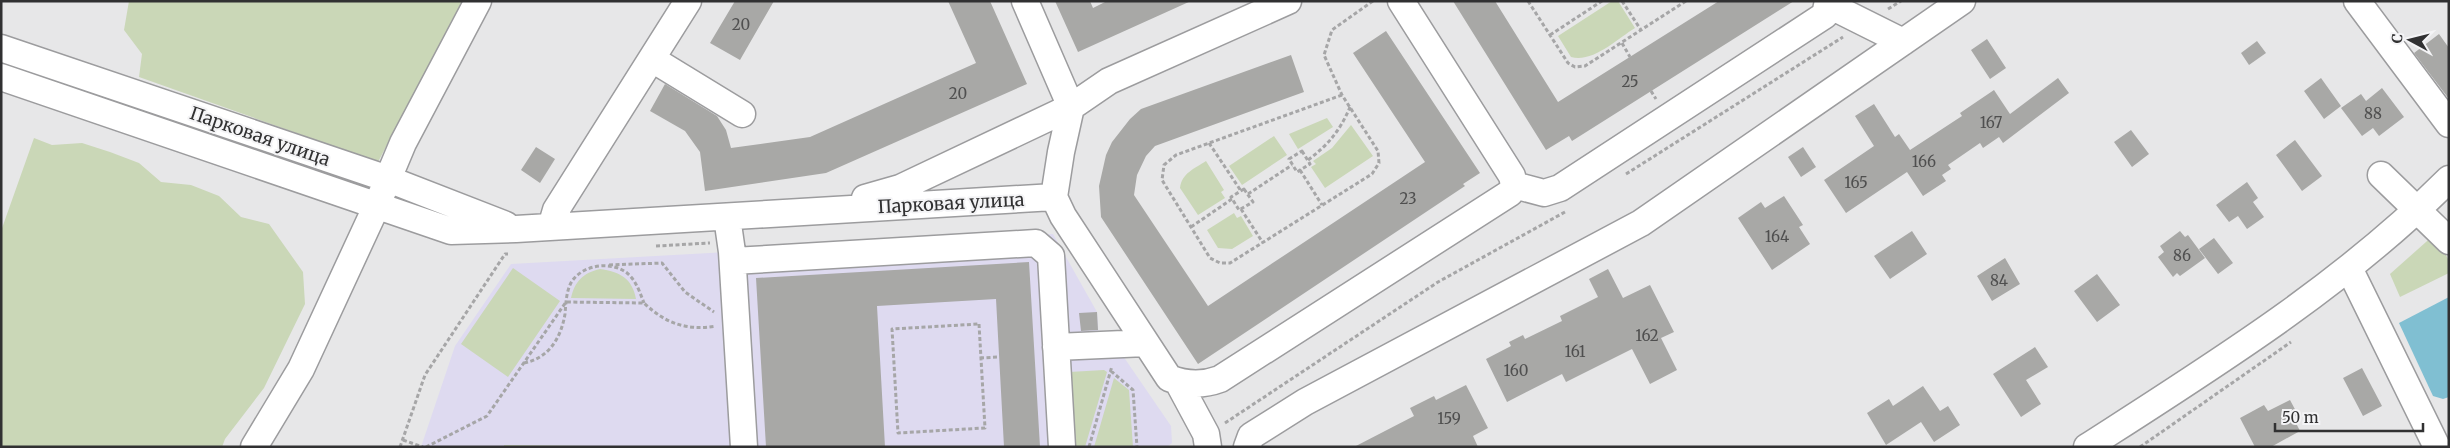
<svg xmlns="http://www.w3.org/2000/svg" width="2450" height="448" viewBox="0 0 2450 448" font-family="Merriweather,serif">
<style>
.education{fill:#dedaf0}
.green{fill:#cad7b7}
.water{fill:#80bfd2}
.building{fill:#a8a8a6}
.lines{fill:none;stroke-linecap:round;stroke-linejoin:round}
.minor-casing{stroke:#9c9c9e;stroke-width:29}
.path{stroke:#a6a6a7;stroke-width:3;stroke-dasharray:4 2.5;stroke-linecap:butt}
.minor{stroke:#fff;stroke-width:26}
.labels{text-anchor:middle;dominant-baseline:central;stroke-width:4;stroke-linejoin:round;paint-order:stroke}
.number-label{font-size:15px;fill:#4f4f4f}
.street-label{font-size:18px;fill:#313132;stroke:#f4f4f6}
</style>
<rect width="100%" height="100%" fill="#e7e7e8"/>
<path class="education" d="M1053,234L1097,312L1099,340L1121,353L1171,426L1172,443L1167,447H421L455,346L511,264Z"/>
<path class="green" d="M129,1H462L378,162L139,77L142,54L124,30Z
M1612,1H1618L1635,28C1617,39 1593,63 1571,57L1558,36Z
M1327,118L1333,127L1298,149L1289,134Z
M1351,125L1373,156L1325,188L1311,167L1316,164L1313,161L1332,148Z
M1274,136L1287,155L1242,185L1229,166Z
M34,138L52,145L82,143L110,152L139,163L161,182L191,185L219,196L241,217L269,224L303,272L305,304L264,388L225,439L222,447H1V231Z
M1206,161L1224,190L1221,192L1225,198L1198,215L1180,188C1182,173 1194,169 1206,161Z
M1234,213L1237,218L1241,216L1253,236L1232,249L1218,248L1207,230Z
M2435,234L2449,261V273L2400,297L2390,274Z
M513,268L560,301L508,377L461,344Z
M600,269C620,272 632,278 636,299L571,298C575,281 583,273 600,269Z
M1104,370L1107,372L1085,447H1074L1069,372Z
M1114,378L1129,390L1133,447H1094Z
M504,445L669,447H504Z"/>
<path class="water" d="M2449,297V397L2443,399L2433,396L2399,323Z"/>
<path class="building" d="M735,1H774L740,60L710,43Z
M948,1H990L1027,84L826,173L705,191L700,152L685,131L650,111L665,84L717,116L726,130L731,148L810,137L976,63Z
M1055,1H1090L1093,8L1107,1H1191L1078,52Z
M1453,1H1495L1558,102L1719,1H1794L1572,141L1569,136L1546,150Z
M1386,31L1480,173L1463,184L1465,186L1198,364L1101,217L1099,186L1106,155L1112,142L1130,119L1141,109L1291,55L1304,92L1155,146L1146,156L1137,175L1134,195L1208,306L1425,162L1353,53Z
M2439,34L2449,48V99L2414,53Z
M1987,39L2006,68L1990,79L1971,50Z
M2257,41L2266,53L2249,65L2241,53Z
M2058,78L2069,93L2003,143L1999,137L1983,148L1980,143L1948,165L1951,169L1942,175L1946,181L1923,196L1907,172L1846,213L1824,180L1874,146L1855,116L1874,104L1895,137L1899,134L1910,150L1962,116L1960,113L1994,90L2010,114Z
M2321,78L2341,106L2324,119L2304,91Z
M2382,88L2404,117L2379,136L2373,128L2362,136L2341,108L2361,94L2366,101Z
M2131,130L2149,154L2132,167L2114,142Z
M2295,140L2322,176L2302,191L2276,155Z
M536,147L555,159L540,183L521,170Z
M1803,147L1816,167L1801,177L1788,157Z
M2247,182L2258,198L2253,202L2264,217L2247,229L2238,216L2229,222L2216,205Z
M1784,196L1803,225L1799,227L1810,244L1772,270L1738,218L1761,202L1765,208Z
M1912,231L1927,254L1890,279L1874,256Z
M2180,231L2185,237L2188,235L2205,258L2180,276L2177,273L2173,277L2158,257L2164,252L2160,246Z
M2214,238L2233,263L2218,274L2199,249Z
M2005,258L2020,284L1992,301L1977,276Z
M1029,262L1040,447H1004L996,299L877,306L885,447H766L756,278Z
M1608,269L1623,298L1650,285L1674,332L1661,338L1677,370L1650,384L1632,349L1566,382L1562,374L1507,402L1486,359L1511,346L1509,342L1523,335L1525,339L1562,321L1560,316L1598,297L1589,279Z
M2097,274L2120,305L2097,322L2074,291Z
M1097,312L1098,330L1081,331L1079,313Z
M2035,347L2048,367L2026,380L2041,404L2021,417L1993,374Z
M2362,368L2382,406L2363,416L2343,378Z
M1466,385L1488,428L1473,436L1478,447H1354L1414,416L1410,408L1434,396L1436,400Z
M1923,386L1940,411L1948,406L1960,425L1934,442L1921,422L1886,445L1867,413L1889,399L1893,406Z
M2290,400L2298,415L2293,417L2300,431L2271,447H2255L2240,418L2264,405L2268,411Z"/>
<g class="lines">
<g class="minor-casing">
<path id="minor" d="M2357,1L2449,124
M1829,5L1903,42
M1,48L388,179L506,225
M652,59L742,114
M1,77L451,231L516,229L1054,197L1061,152L1071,107L1109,81L1288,1
M2381,175L2449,241
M1514,185L1544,193L1560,188L1825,15L1828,1
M1054,197L1063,216L1169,378C1186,385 1204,385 1220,379L1510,193L1514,185L1512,176L1401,1
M865,198L900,188L1071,107L1025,1
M727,217L732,252L744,447
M551,227L556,210L688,1
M733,261L1036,243L1051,256L1062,447
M2349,268L2437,447
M1056,347L1146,343
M1178,382L1206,434L1208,447
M254,447L301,369L377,205L403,143L478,1
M1247,447L1251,436L1305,402L1641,223L1962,1
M2087,447C2213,366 2342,286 2449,179"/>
</g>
<path class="path" d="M1528,1L1568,63L1575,67L1585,66L1686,1
M1622,1L1641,30
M1888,9L1901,1
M1550,35L1602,1
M1622,43L1630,57
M1651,91L1656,99
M1342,95L1176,155L1164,165L1162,180L1210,258L1220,263H1230L1372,174L1379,163L1378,151L1342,95L1324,55L1332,30L1373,1
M1209,143L1241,191
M1302,151L1310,164L1297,172L1289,159Z
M1308,160C1328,145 1340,131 1350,107
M1300,170L1322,205
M1626,174L1843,37
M1244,189L1253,202L1239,210L1231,197Z
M1248,194L1292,165
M1241,209L1263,243
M1191,227L1232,199
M656,246L710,243
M609,265L662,263L685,292L714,312
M979,324L985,428L898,433L892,329Z
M980,358L999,357
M524,363C549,358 561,338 565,314C566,303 566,291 572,281C584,264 612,261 627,273C636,280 640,293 644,303
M1111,371L1133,390L1137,447
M1225,423L1438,282L1565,212
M403,440L423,447
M400,447L425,375L505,254H508
M426,447L487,416L566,302L644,303C665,323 686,331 716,326
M1089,447L1112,366
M2140,447L2291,342"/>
<use href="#minor" class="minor"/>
</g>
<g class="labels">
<g class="number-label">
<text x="741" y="24">20</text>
<text x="1630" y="81">25</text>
<text x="958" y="93">20</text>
<text x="2373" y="113">88</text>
<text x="1991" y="122">167</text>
<text x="1924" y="161">166</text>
<text x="1856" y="182">165</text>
<text x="1408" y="198">23</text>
<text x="1777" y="236">164</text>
<text x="2182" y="255">86</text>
<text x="1999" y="280">84</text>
<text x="1647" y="335">162</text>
<text x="1575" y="351">161</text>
<text x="1516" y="370">160</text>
<text x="1449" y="418">159</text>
</g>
<g class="street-label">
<text transform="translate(260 136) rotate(19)">Парковая улица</text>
<text transform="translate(951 203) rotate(-3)">Парковая улица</text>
</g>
</g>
<rect width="2450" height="448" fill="none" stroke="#313132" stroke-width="5"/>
<g transform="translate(2410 40) rotate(277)" stroke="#f4f4f6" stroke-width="4" paint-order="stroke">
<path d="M0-4L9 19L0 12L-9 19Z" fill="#313132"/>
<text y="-8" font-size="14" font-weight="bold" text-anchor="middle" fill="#313132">С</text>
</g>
<path d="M2275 423v8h148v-8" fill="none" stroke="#313132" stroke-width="2.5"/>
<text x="2282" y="423" font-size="15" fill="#313132" stroke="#f4f4f6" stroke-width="4" paint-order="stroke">50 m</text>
</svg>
